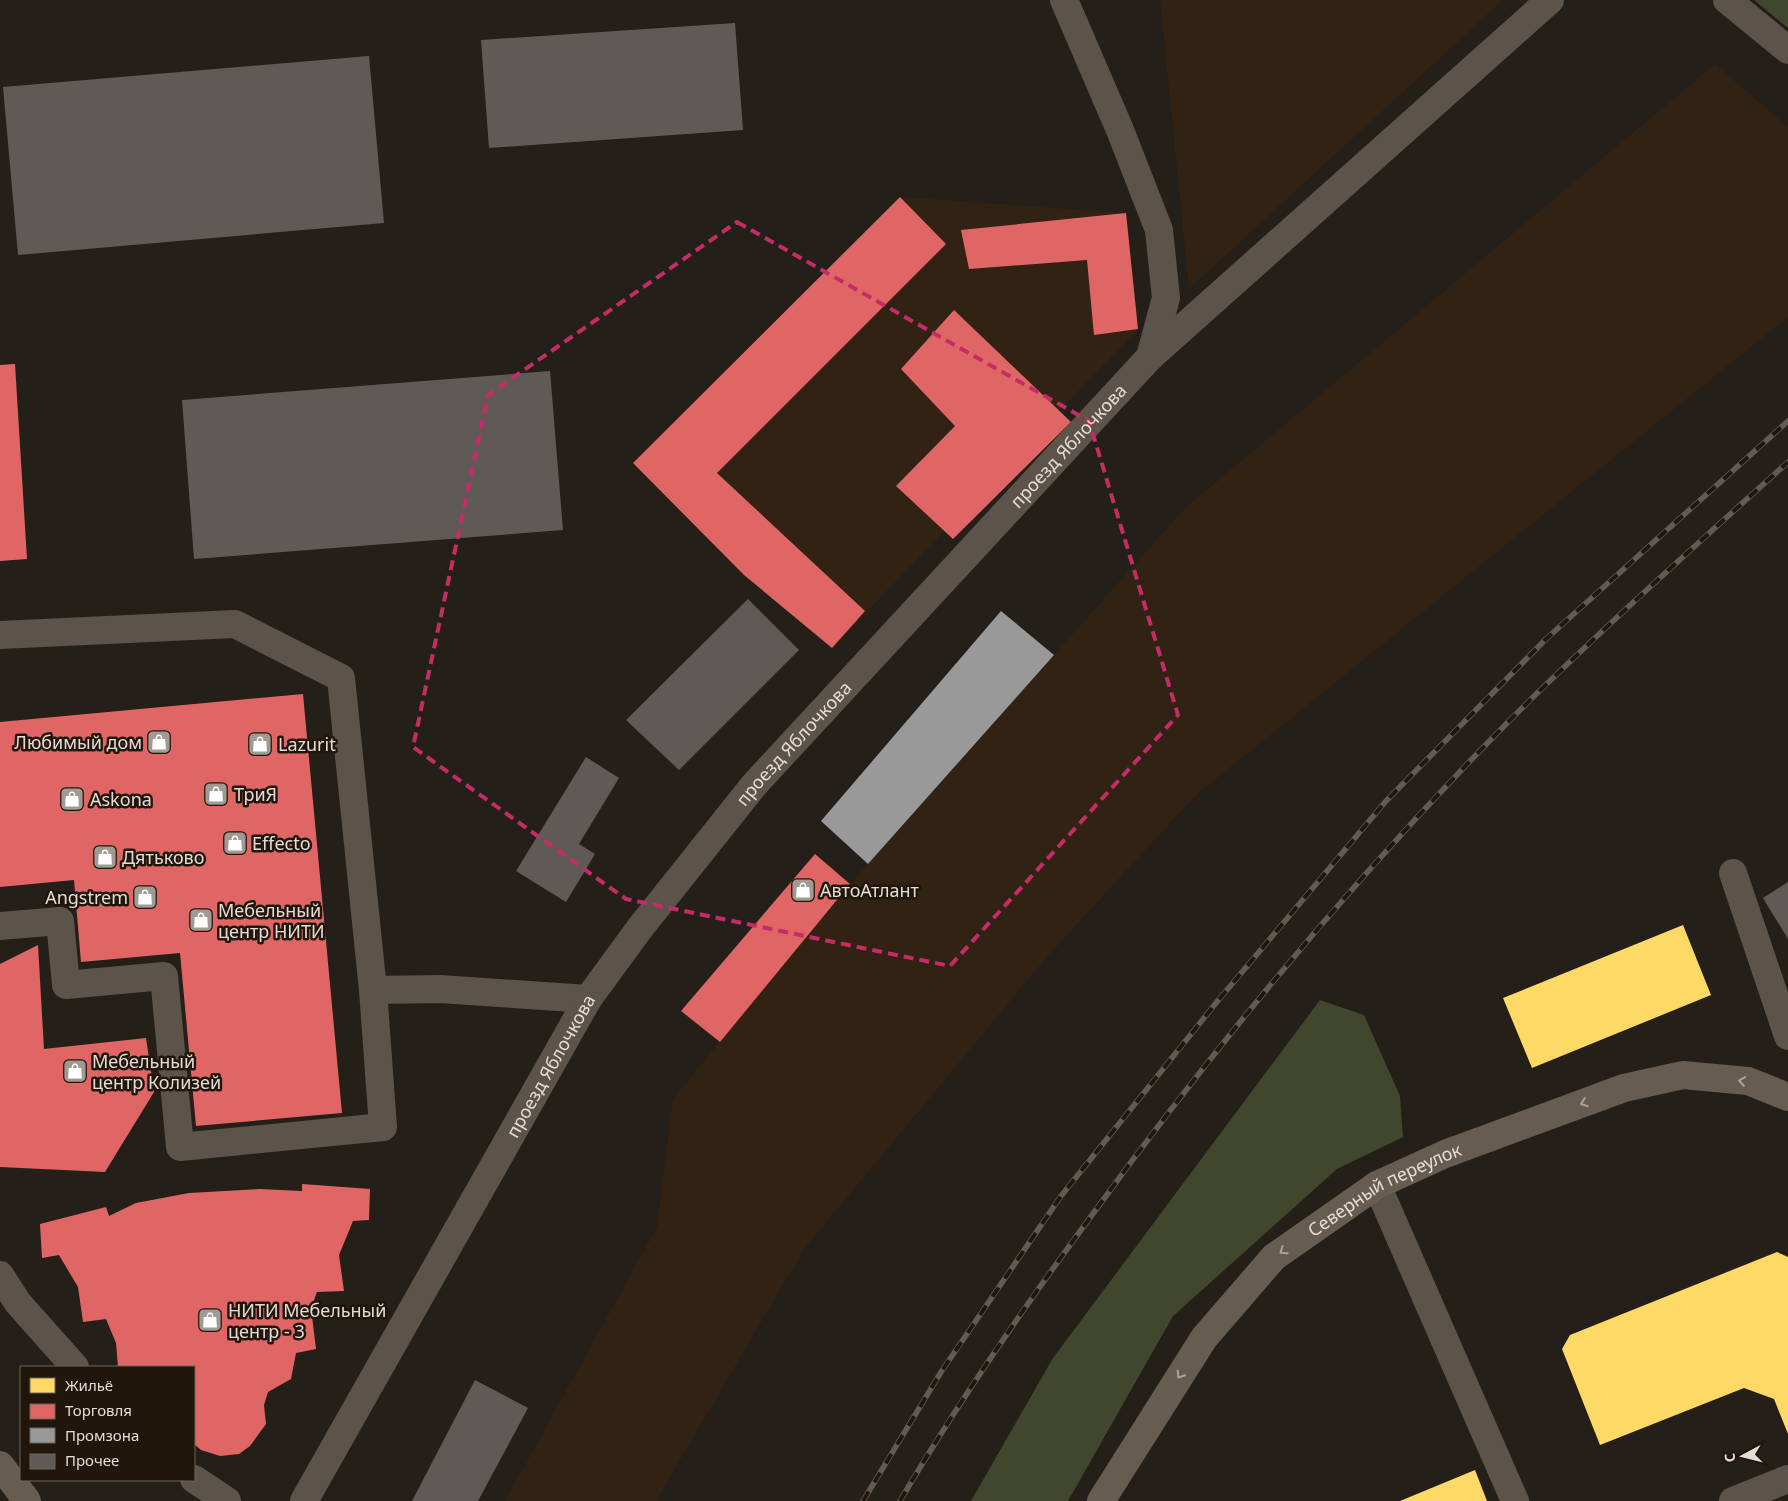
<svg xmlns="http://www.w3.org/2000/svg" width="1788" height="1501" viewBox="0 0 1788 1501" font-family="'Noto Sans',sans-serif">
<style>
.built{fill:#312214}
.green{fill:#40472d}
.homes{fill:#ffd966}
.shops{fill:#e06666}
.industry{fill:#999}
.building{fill:#605a56}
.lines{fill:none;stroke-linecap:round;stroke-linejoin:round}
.minor{stroke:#5c544a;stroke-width:28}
.major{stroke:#675c50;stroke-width:28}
.rail-casing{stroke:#625b55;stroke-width:5.5}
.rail{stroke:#21160b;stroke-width:4;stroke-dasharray:11;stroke-linecap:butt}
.oneway{stroke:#aca299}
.marked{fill:none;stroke:#c52c67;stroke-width:4;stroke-dasharray:10 6;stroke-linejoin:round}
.labels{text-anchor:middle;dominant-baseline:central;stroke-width:5;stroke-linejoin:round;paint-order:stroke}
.street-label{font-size:18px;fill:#e4dcd5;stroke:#21160b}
.poi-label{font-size:18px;fill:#e4dcd5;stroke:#21160b;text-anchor:start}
</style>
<rect width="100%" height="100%" fill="#251f19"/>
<path class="built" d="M1160,0H1503L1189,289Z
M1715,64L1788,127V317L1196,795L1046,958L804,1249L656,1501H505L657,1227L673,1099L833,903L1184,509Z
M901,197L1126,213L1138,329L832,648L633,463Z"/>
<path class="green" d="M1754,0H1788V28Z
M1320,1000L1364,1015L1400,1096L1403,1137L1337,1169L1173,1316L1068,1501H971L1053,1358Z"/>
<path class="homes" d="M1683,925L1711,995L1532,1068L1503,998Z
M1777,1252L1788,1257V1434L1774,1399L1744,1388L1600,1445L1562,1349L1570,1335Z
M1475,1470L1487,1501H1400Z"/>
<path class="shops" d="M900,197L946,244L717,473L865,611L832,648L744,575L633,463Z
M1126,213L1138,329L1094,335L1087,260L969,269L961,230Z
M954,310L1071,422L953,539L896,486L955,426L901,369Z
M15,364L27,559L0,561V365Z
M303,694L342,1113L196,1126L180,953L81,962L74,880L0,887V722Z
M815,854L850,884L720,1042L681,1011Z
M38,945L44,1049L146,1038L154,1092L105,1172L0,1167V964Z
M302,1184L370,1189L369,1220L353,1221L339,1255L344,1291L317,1292L311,1308L316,1349L296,1353L291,1379L268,1392L264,1405L266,1424L250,1446L239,1454L220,1456L201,1450L194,1444V1367H118L116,1343L106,1319L83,1322L78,1287L59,1255L42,1258L40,1224L106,1207L109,1216L136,1203L189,1193L260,1189L302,1191Z"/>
<path class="industry" d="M1001,611L1054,655L868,864L821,821Z"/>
<path class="building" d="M735,23L743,130L489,148L481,40Z
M369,56L384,223L18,255L3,87Z
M550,371L563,530L194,559L182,400Z
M748,599L799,650L679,770L626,720Z
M586,757L619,778L579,844L595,854L566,902L516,871Z
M1788,882V939L1763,898Z
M475,1380L528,1408L478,1501H412Z"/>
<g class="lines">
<g class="minor">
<path d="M1064,0L1120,130L1159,230L1166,298L1150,357"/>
<path d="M1727,0L1788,50"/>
<path d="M0,635L235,624L341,678L373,990L383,1127L180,1147L164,976L66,985L60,921L0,926"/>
<path d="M1733,873L1788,1036"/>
<path d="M373,990L440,989L588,999"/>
<path d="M1377,1185L1515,1501"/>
<path d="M0,1275L18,1303L75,1367"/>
<path d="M194,1479L227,1501"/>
<path id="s1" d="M304,1501L588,999L640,928L754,785L1150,357L1550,0"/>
<path d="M1733,1501L1788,1479"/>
</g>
<g class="major">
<path d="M0,1465L27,1501"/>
<path id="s2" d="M1101,1501L1204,1338L1274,1257L1377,1185L1445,1154L1624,1088L1683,1075L1748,1081L1788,1097"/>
</g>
<g class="rail-casing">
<path id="rail" d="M863,1501L941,1372L1061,1196L1216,1003L1386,801L1546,639L1788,421
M900,1501C958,1402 1024,1307 1092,1215C1220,1039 1362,869 1515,715C1603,628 1696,545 1788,462"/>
</g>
<use href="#rail" class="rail"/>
</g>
<defs><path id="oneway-chevron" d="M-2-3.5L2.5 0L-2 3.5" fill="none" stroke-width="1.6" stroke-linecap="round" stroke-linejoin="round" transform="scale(1.25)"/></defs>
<g class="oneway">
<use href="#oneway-chevron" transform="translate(1742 1081) rotate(-172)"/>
<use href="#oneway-chevron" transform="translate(1584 1103) rotate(160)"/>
<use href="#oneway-chevron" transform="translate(1283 1251) rotate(145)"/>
<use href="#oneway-chevron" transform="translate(1180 1375) rotate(123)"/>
</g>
<path class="marked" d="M737,222L1089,421L1178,715L950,966L626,899L413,747L488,395Z"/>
<defs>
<g id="shop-square" transform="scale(1.25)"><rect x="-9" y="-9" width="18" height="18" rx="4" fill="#a19a93" stroke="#21160b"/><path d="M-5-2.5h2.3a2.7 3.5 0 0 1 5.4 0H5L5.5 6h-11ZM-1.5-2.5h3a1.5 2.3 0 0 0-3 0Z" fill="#fff"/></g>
</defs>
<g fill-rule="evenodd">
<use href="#shop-square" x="159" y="742"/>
<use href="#shop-square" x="260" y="744"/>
<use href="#shop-square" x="216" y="794"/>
<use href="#shop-square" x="72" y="799"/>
<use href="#shop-square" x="235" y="843"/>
<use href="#shop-square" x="105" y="857"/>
<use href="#shop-square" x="803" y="890"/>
<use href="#shop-square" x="145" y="897"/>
<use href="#shop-square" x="201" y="920"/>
<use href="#shop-square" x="75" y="1071"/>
<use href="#shop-square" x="210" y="1320"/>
</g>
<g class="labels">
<g class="street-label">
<text stroke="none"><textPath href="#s1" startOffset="1310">проезд Яблочкова</textPath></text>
<text stroke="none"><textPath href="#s1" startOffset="905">проезд Яблочкова</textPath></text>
<text stroke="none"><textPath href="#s1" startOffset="500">проезд Яблочкова</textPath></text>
<text stroke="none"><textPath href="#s2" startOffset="430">Северный переулок</textPath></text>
</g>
<g class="poi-label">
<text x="142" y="742" text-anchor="end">Любимый дом</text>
<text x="278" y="744">Lazurit</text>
<text x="234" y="794">ТриЯ</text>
<text x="90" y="799">Askona</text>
<text x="252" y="843">Effecto</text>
<text x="122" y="857">Дятьково</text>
<text x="820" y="890">АвтоАтлант</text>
<text x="128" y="897" text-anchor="end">Angstrem</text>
<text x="218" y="910">Мебельный<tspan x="218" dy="21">центр НИТИ</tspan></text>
<text x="92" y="1061">Мебельный<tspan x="92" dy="21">центр Колизей</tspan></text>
<text x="228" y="1310">НИТИ Мебельный<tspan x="228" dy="21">центр - 3</tspan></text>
</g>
</g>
<rect x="20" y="1366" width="175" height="115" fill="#21160b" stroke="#6f655c"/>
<rect x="30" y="1378" width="25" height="15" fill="#ffd966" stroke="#6f655c"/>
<text x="65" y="1391" font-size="15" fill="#e4dcd5">Жильё</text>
<rect x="30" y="1404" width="25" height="15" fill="#e06666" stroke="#6f655c"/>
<text x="65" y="1416" font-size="15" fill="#e4dcd5">Торговля</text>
<rect x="30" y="1428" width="25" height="15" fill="#999999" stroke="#6f655c"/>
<text x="65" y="1441" font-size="15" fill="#e4dcd5">Промзона</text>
<rect x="30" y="1454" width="25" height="15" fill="#605a56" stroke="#6f655c"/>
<text x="65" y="1466" font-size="15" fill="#e4dcd5">Прочее</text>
<g transform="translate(1743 1456) rotate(263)" stroke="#21160b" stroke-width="4" paint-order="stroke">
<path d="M0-4L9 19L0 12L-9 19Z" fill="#e4dcd5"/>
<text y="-8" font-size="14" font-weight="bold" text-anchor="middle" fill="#e4dcd5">С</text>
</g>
</svg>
